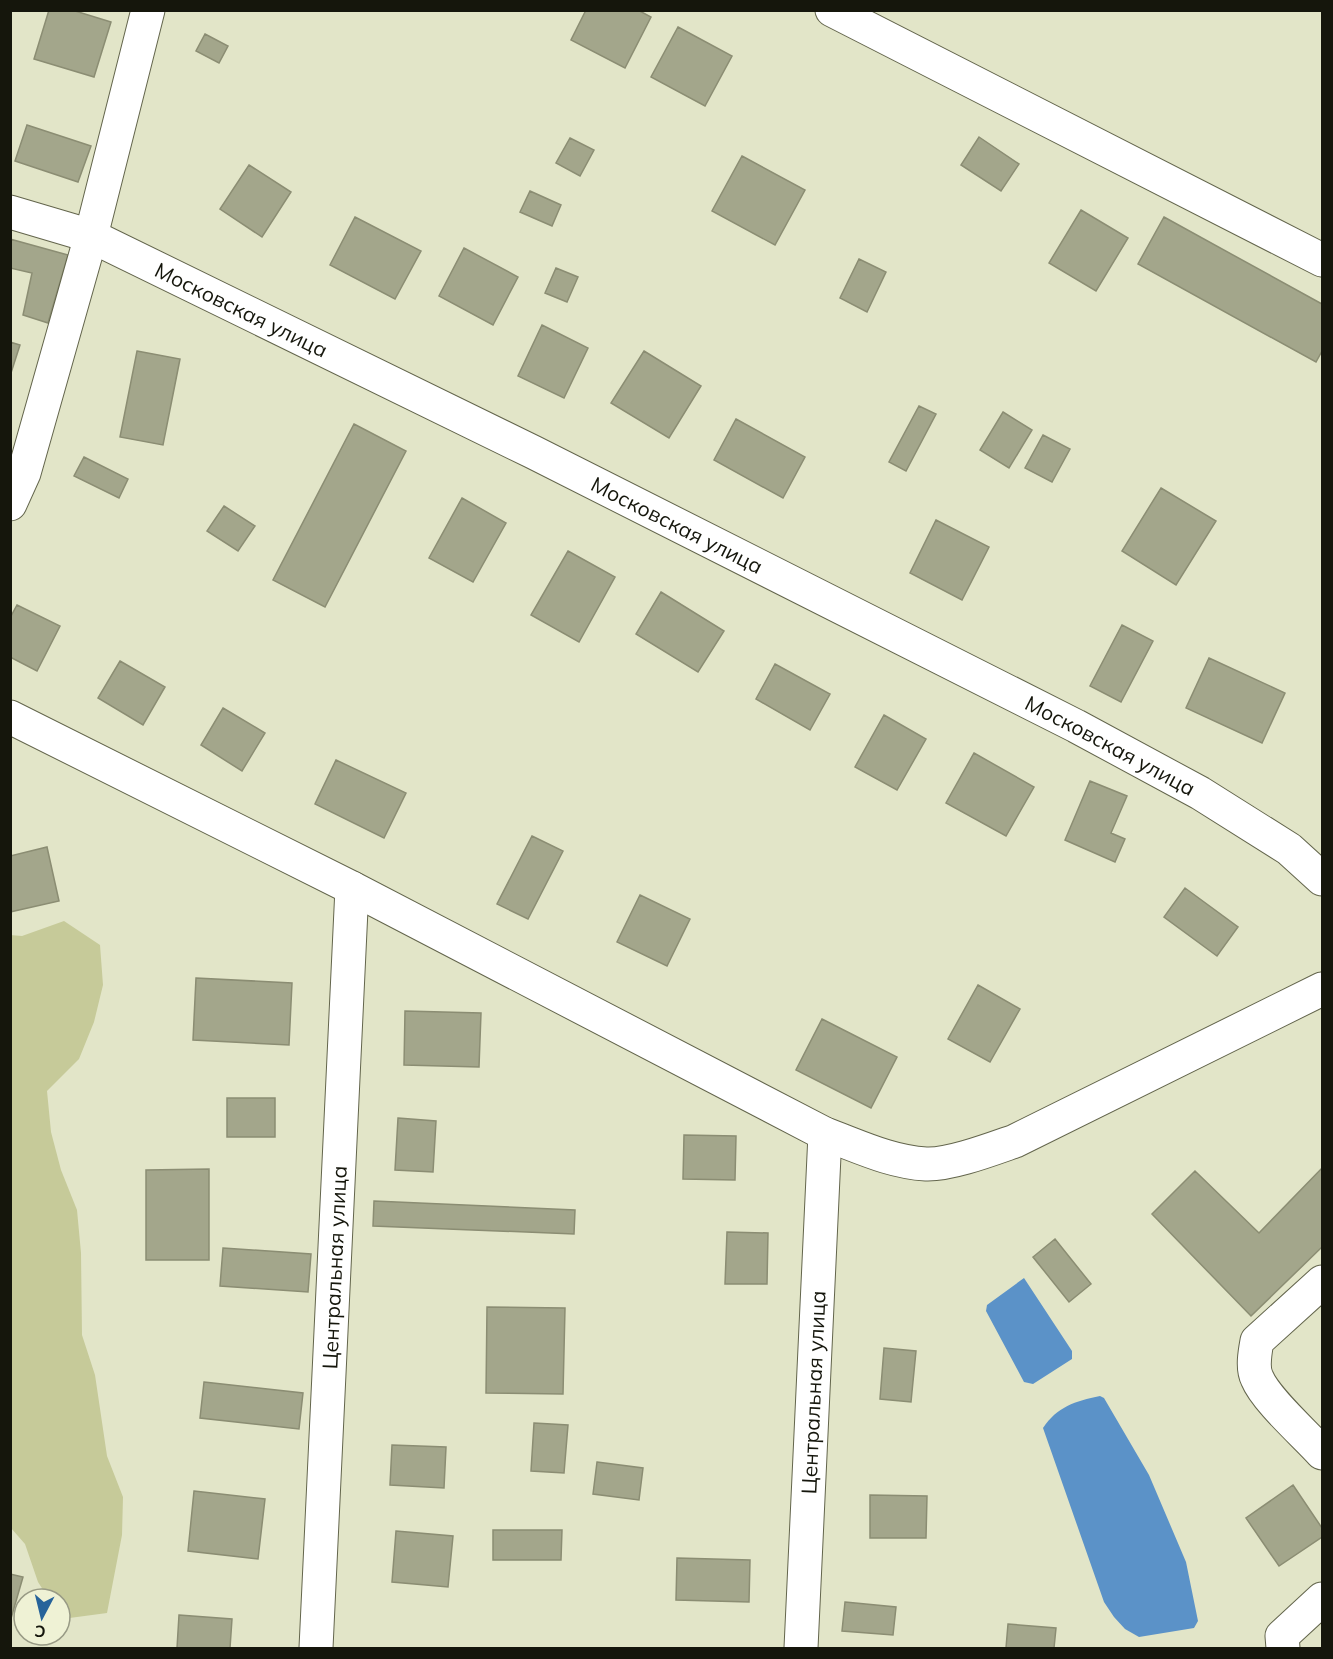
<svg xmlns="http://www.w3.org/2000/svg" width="1333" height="1659" viewBox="0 0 1333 1659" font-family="Mulish,sans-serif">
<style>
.green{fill:#c6ca99}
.water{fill:#5b92c8}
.building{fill:#a3a68b;stroke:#8b8d73;stroke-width:1.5}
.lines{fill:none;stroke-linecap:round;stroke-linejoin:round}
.minor-casing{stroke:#63654c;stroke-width:35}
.minor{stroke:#fff;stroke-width:33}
.labels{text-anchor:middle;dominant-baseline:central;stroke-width:6;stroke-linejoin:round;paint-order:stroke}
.street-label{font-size:21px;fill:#15160c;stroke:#eff2d5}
</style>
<rect width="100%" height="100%" fill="#e2e5c8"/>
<path class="green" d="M64,921L100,945L103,985L94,1022L79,1059L47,1091L51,1132L61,1170L77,1210L81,1253L82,1335L95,1375L107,1456L123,1497L122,1535L107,1613L62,1619L60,1616V1599H49L38,1582L25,1544L11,1528L10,935L22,936Z"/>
<path class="water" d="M1024,1278L1072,1351V1359L1033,1384L1024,1382L986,1311L987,1305Z
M1100,1396L1104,1398L1149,1475L1186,1562L1198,1621L1194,1628L1139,1637L1125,1629L1114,1617L1104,1602L1043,1428C1057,1407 1075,1401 1100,1396Z"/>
<path class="building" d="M49,10H72L111,22L94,77L34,59Z
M586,10H638L651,17L625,68L571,40Z
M678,27L732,56L705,106L651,77Z
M205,34L228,46L219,63L196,51Z
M27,125L91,146L78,182L15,161Z
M979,137L1019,164L1001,191L961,165Z
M570,138L594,150L580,176L556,163Z
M742,156L805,190L775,245L712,211Z
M249,165L291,192L262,237L220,209Z
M530,191L561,205L552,226L520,212Z
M1081,210L1128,238L1096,291L1049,263Z
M355,217L421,251L395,299L330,265Z
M1164,217L1322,304V351L1316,362L1138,264Z
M10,239L68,255L48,323L23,315L32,273L10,268Z
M464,248L518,277L493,325L439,296Z
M859,259L886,272L867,312L840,298Z
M556,268L578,277L567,302L545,293Z
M542,325L588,348L564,398L518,376Z
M10,342L20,345L10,376Z
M137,351L180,359L163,445L120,437Z
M644,351L701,386L669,438L611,403Z
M919,406L936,414L906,471L889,462Z
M1003,412L1032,430L1009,468L980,450Z
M736,419L805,457L783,498L714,460Z
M354,424L406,451L325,607L273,580Z
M1043,435L1070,449L1052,482L1025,468Z
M84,457L128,479L119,498L74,476Z
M1161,488L1216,521L1176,585L1122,551Z
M462,498L506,523L473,582L429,558Z
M224,506L255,526L238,551L207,531Z
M936,520L989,547L962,600L910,573Z
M568,551L615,577L579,642L531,615Z
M661,592L724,631L698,672L636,634Z
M17,605L60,626L37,671L10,657V618Z
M1122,625L1153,641L1121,702L1090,686Z
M1209,658L1285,693L1262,743L1186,708Z
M120,661L165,687L143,725L98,698Z
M775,664L830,694L810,730L756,699Z
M223,708L265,733L242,771L201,745Z
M884,715L926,739L897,790L855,767Z
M974,753L1034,787L1006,836L946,803Z
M336,760L406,793L384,838L315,804Z
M1090,781L1127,796L1111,833L1125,839L1115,862L1065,840Z
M532,836L563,851L528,919L497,904Z
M47,847L59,901L10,912V856Z
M1185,888L1238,927L1217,956L1164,917Z
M640,895L690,919L667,966L617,942Z
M196,978L292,983L289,1045L193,1040Z
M978,985L1020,1009L990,1062L948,1039Z
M405,1011L481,1013L479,1067L404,1065Z
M822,1019L897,1057L871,1108L796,1070Z
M227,1098H275V1137H227Z
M398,1118L436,1121L433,1172L395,1170Z
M684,1135L736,1136L735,1180L683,1179Z
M1322,1168V1247L1251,1316L1152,1214L1195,1171L1259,1233Z
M209,1169V1260H146V1170Z
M374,1201L575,1210L574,1234L373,1226Z
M727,1232L768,1233L767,1284H725Z
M1055,1239L1091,1284L1069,1302L1033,1257Z
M223,1248L311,1254L308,1292L220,1286Z
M487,1307L565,1308L563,1394L486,1393Z
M884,1348L916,1351L911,1402L880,1399Z
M204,1382L303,1393L299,1429L200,1418Z
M534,1423L568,1425L564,1473L531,1471Z
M392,1445L446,1447L444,1488L390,1485Z
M597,1462L643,1468L639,1500L593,1494Z
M1293,1485L1322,1528V1537L1279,1566L1246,1518Z
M194,1491L265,1499L258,1559L188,1551Z
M870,1495L927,1496L926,1538H870Z
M493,1530H562L561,1560H493Z
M396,1531L453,1536L448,1587L392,1582Z
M677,1558L750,1560L749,1602L676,1600Z
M10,1574L23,1577L10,1622Z
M845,1602L896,1607L893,1635L842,1631Z
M179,1615L232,1619L230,1648H177Z
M1008,1624L1056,1628L1054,1648H1006Z"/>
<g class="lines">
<g class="minor-casing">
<g id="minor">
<path d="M832,10L1322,260"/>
<path id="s1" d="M10,212L91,236L533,452L1076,726L1200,793L1289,849L1322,879"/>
<path d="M10,504L24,473L91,236L148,10"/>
<path d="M10,717L352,888L825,1134C858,1146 890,1162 926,1164C950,1165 992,1149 1015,1141L1322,989"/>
<path d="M1322,1282L1257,1341C1255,1352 1252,1368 1257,1378C1266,1400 1305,1434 1322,1453"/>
<path id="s2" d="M316,1648L352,888"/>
<path id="s3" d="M801,1648L825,1134"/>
<path d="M1283,1648L1282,1636L1322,1599"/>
</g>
</g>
<use href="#minor" class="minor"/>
</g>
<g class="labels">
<g class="street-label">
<text stroke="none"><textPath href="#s1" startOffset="252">Московская улица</textPath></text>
<text stroke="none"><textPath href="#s1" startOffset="738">Московская улица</textPath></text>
<text stroke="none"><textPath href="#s1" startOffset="1224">Московская улица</textPath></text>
<text stroke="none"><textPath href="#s2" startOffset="381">Центральная улица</textPath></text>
<text stroke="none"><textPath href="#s3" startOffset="256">Центральная улица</textPath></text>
</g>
</g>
<rect width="1333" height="1659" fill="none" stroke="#15160c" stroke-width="24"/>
<g transform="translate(42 1617) rotate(187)"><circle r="28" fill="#eff2d5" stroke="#989a85" stroke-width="1.5"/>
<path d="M0-4.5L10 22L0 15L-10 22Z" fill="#26639a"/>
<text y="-9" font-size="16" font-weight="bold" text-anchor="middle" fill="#15160c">С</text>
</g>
</svg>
